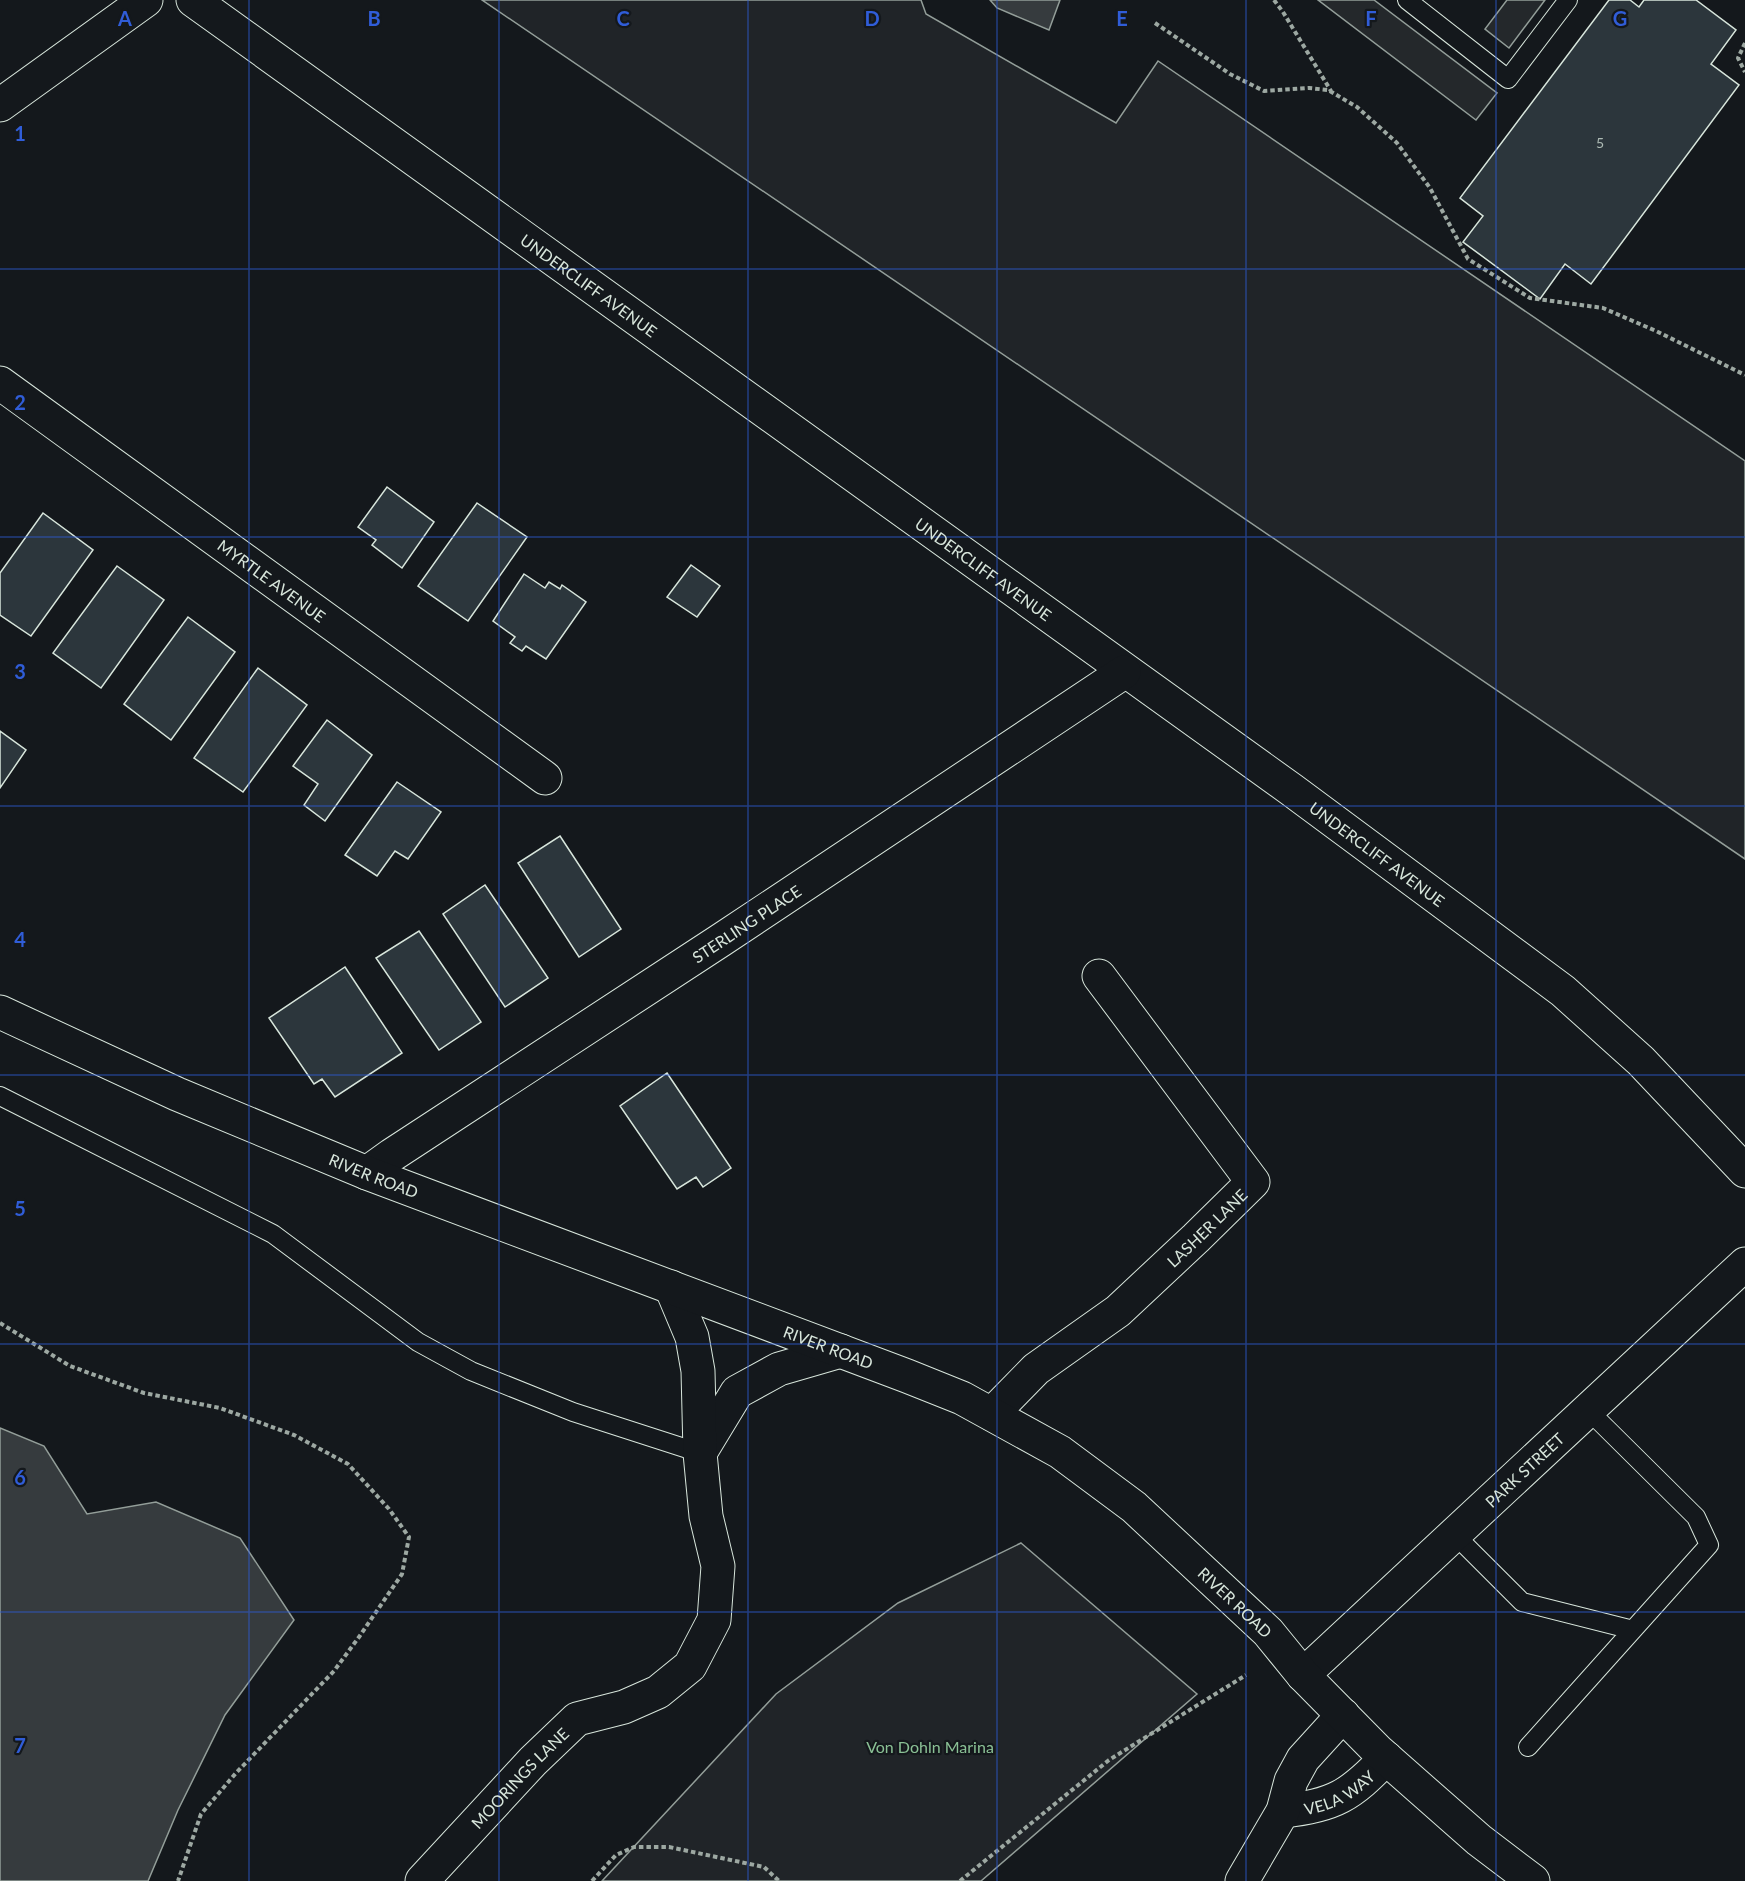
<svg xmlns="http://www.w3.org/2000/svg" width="1745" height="1881" viewBox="0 0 1745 1881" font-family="Lato,sans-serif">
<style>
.green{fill:#202428;stroke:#939e99;stroke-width:1.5}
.parking{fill:#24282b;stroke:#939e99;stroke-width:1.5}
.water{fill:#363b3e;stroke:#939e99;stroke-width:1.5}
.building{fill:#2c363c;stroke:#d8e6dc;stroke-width:1.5}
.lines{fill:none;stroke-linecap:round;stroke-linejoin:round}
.service-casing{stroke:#d8e6dc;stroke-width:20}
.minor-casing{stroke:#d8e6dc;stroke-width:35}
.primary-casing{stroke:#d8e6dc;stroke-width:35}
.path{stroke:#9da8a2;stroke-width:4;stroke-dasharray:4.5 3;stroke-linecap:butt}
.service{stroke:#14181c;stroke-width:18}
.minor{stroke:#14181c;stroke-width:33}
.primary{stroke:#14181c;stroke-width:33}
.grid{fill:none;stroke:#305dd8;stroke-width:1.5;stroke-opacity:0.55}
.labels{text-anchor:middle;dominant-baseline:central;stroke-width:4.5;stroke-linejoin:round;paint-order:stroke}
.number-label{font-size:14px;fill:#adbab4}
.street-label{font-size:16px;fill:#d8e6dc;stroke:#14181c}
.park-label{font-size:16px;fill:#8ac095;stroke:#14181c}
.grid-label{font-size:20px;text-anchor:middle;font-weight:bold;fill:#305dd8;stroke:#14181c;stroke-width:4.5;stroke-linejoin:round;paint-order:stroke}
</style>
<rect width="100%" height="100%" fill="#14181c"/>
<path class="green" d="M482,0H921L926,14L1116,123L1158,61L1745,461V859Z
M1021,1543L1197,1694L981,1881H602L776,1694L898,1603Z"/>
<path class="parking" d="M1318,0H1374L1497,93L1476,120Z
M1507,0H1545L1509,48L1485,29Z"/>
<path class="water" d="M990,0H1060L1049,30L997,8Z
M0,1428L44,1446L87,1514L156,1502L240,1538L294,1620L225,1715L178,1810L148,1881H0Z"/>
<path class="building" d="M1609,0H1630L1639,7L1644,0H1696L1736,30L1711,64L1739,85L1591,284L1565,264L1540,299L1463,242L1483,216L1460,198Z
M387,487L434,522L402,568L372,545L376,540L358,527Z
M477,503L527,537L468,621L418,586Z
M43,513L93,550L31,636L0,615V573Z
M691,565L720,586L697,617L667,597Z
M117,566L164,600L101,688L53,653Z
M524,574L545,588L549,582L560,589L562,585L586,602L546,659L526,646L522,651L510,643L515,637L493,621Z
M188,617L235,652L171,740L124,704Z
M258,668L307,705L243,792L194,758Z
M327,720L372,755L325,821L304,805L318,784L293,766Z
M0,731L26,750L0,788Z
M397,782L441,812L408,859L395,851L377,876L345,855Z
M560,836L621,929L579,957L518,863Z
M485,885L548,978L505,1007L443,914Z
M419,931L481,1022L439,1050L376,958Z
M345,967L402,1053L335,1097L322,1079L314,1084L269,1018Z
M667,1073L731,1168L703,1187L696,1177L677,1189L620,1106Z"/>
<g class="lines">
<g class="service-casing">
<path id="service" d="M1407,0L1508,79L1568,0
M0,1096L273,1234L418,1342L471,1371L573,1412L700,1453
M1454,1534L1522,1602L1633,1630
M1528,1747L1709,1545L1696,1517L1588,1410"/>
</g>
<g class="minor-casing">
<g id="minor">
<path id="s1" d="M193,0L1292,790L1563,991L1641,1061L1745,1171"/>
<path d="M0,105L146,0"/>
<path id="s2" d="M0,383L545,778"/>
<path id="s3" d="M367,1173L392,1155L721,940L1124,672"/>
<path id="s4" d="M992,1414L1036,1369L1118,1311L1196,1238L1253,1182L1099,976"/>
<path d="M700,1453L737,1392L779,1369L841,1351"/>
<path id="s5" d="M1303,1675L1745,1264"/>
<path id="s6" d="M1283,1811C1334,1806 1351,1795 1386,1758"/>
<path id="s7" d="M422,1881L533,1761L577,1719L624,1707L658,1692L690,1666L714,1620L718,1566L706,1516L700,1453L698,1371L692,1337L671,1287"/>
<path d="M1242,1881L1283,1811L1291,1781L1303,1759L1343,1715"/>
</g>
</g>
<g class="primary-casing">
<g id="primary">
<path id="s8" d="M0,1012L177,1094L367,1173L907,1376L962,1398L1060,1452L1134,1507L1268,1632L1303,1675L1379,1752L1479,1840L1533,1881"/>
</g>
</g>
<path class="path" d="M1274,0L1283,12L1331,91
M1155,23L1230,74L1264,91L1309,88L1328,90L1357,107L1397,143L1430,188L1468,259L1530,298L1603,308L1656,331L1745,375
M1745,43L1738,58L1745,72
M0,1323L70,1366L144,1393L220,1408L294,1435L348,1464L389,1509L409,1537L402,1574L359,1637L334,1671L236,1773L201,1814L178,1881
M592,1881L616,1855L634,1847H669L764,1867L779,1881
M960,1881L1109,1760L1246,1675"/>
<use href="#service" class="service"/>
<use href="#minor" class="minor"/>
<use href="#primary" class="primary"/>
</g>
<path class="grid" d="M249,0V1881M499,0V1881M748,0V1881M997,0V1881M1246,0V1881M1496,0V1881M0,269H1745M0,537H1745M0,806H1745M0,1075H1745M0,1344H1745M0,1612H1745"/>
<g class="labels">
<g class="number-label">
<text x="1600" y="142">5</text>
</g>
<g class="street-label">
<text stroke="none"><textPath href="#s1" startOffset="488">UNDERCLIFF AVENUE</textPath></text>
<text stroke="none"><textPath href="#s1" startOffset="974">UNDERCLIFF AVENUE</textPath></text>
<text stroke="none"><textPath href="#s2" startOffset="336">MYRTLE AVENUE</textPath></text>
<text stroke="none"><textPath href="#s1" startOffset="1460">UNDERCLIFF AVENUE</textPath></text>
<text stroke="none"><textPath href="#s3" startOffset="454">STERLING PLACE</textPath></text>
<text stroke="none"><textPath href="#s8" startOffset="408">RIVER ROAD</textPath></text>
<text stroke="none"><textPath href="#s4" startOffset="285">LASHER LANE</textPath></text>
<text stroke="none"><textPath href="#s8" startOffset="894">RIVER ROAD</textPath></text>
<text stroke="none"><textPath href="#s5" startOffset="302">PARK STREET</textPath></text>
<text stroke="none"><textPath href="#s8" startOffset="1380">RIVER ROAD</textPath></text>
<text stroke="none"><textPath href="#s7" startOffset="142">MOORINGS LANE</textPath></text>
<text stroke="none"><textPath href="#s6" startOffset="60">VELA WAY</textPath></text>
</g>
<g class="park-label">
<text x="930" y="1746">Von Dohln Marina</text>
</g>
</g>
<g class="grid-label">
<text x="125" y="26">A</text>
<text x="374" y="26">B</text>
<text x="623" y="26">C</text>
<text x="872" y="26">D</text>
<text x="1122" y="26">E</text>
<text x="1371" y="26">F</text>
<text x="1620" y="26">G</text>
<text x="20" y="141">1</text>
<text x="20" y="410">2</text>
<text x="20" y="679">3</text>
<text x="20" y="947">4</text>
<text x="20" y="1216">5</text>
<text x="20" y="1485">6</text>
<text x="20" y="1753">7</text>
</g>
</svg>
